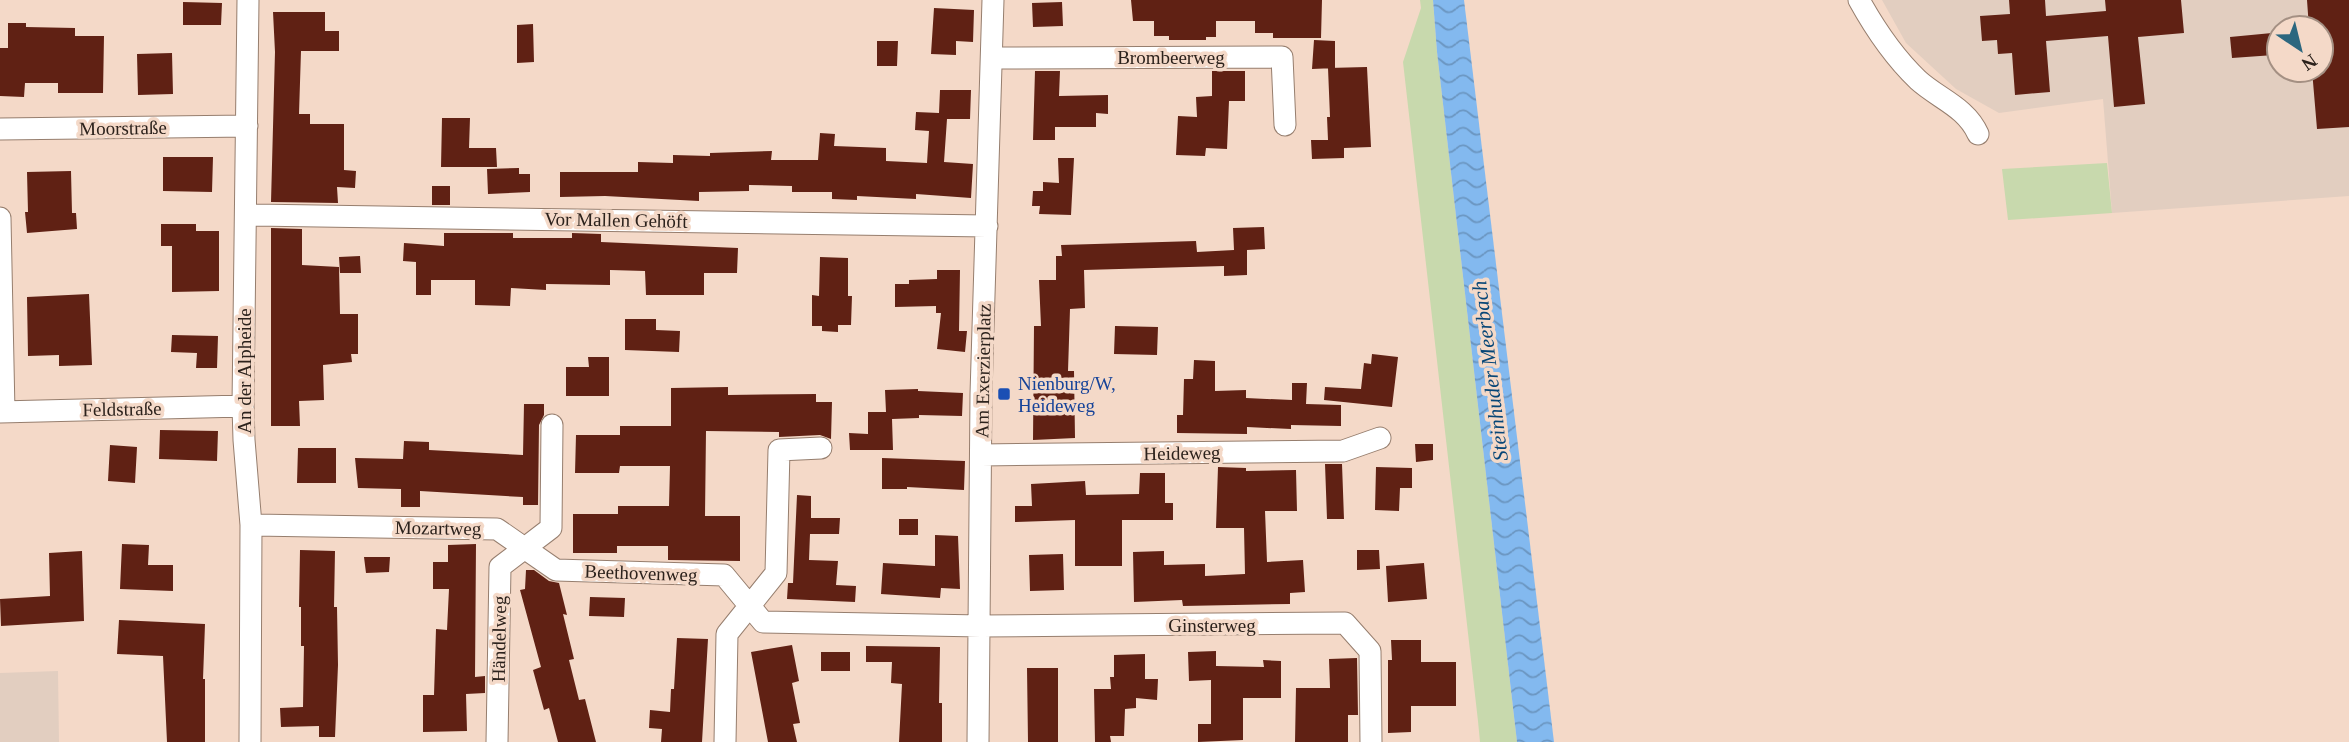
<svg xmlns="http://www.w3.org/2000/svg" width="2349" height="742" viewBox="0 0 2349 742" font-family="'Times New Roman',serif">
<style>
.commercial{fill:#e2cec0;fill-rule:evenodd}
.green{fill:#c8d9ad}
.water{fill:url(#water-waves)}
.building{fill:#602114}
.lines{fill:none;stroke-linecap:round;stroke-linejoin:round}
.street-casing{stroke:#967e6e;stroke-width:23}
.street{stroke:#fff;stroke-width:21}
.transit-dot{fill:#1a4fb4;stroke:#f4d9c8;stroke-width:2.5}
.labels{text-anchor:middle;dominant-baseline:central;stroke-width:7;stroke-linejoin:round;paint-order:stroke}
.street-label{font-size:19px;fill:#2c221c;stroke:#f4d9c8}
.transit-label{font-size:19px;fill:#164399;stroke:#f4d9c8;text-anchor:start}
.water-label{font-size:21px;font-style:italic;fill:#074677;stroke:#f4d9c8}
</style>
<defs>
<pattern id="water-waves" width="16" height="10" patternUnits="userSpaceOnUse" patternTransform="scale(1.75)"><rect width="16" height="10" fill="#83b9ef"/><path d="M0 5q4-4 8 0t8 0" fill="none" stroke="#6b96c1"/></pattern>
</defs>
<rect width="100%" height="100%" fill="#f4d9c8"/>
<path class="commercial" d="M1882,0H2349V196L2112,213L2103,99L1999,113L1956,89L1906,43ZM2279,28H2321V70H2279Z
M58,671L59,742H0V673Z"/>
<path class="green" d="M1420,0H1433L1437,52L1517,742H1480L1478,721L1403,62L1421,8Z
M2107,163L2112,213L2008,220L2002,169Z"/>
<path class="water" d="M1433,0H1464L1554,742H1517L1437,52Z"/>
<path class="building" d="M1131,0H1322L1321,38H1273V33H1255V21H1216V37H1206V40H1169V36H1154V21H1133Z
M2009,0H2045L2046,16L2106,11L2105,0H2181L2184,33L2138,37L2145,104L2114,107L2108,36L2046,41L2050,92L2015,95L2012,53L1998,54L1997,40L1982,41L1980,16L2010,14Z
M2307,0H2349V127L2317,129L2312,70H2321V28H2309Z
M183,2L222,3L221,25H183Z
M1062,2L1063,26L1033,27L1032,3Z
M934,8L974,10L973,42L956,41V55L931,54Z
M273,12H325V31H339V51H301L299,114H310V124H344V170L356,171L355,188L337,187L338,203L271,202L275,52Z
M8,23H26V27L75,28V36H104L103,93H58V83H25L24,97L0,96V48H8Z
M533,24L534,62L517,63V25Z
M2272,33L2274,55L2232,58L2230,37Z
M1314,40L1335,41V68L1312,69Z
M877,41H898L897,66H877Z
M172,53L173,94L138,95L137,54Z
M1367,67L1371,147L1344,148V158L1312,159L1311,140H1328L1327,117H1330L1328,68Z
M1035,71H1060L1059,96L1108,95V114L1096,113V127H1055V140H1033Z
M1212,71H1245V101H1229L1227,149L1206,148L1205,156L1176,155L1178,116L1197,117L1196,97L1212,96Z
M940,90H971L970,119H947L944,162L973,164L971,198L916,194V199L857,196V200L832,199V192H792V186L749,185V191L699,192V201L605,196L560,197V172H638V162L673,163V155L710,156V153L772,151L771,160H818L820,133L835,134L834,146L886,148V161L927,163L929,131L915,130L916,112L939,113Z
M442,118H470L469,148H496L497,167H441Z
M163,157H213L212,192L163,191Z
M1058,158H1074L1071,215L1039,214L1040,206H1032L1033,191H1043V182L1059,183Z
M519,168V174H530V192L488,194L487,169Z
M71,171L72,213H76L77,229L27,233L25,212H28L27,172Z
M432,186H450V205H432Z
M161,224H196V231H219V291L172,292V246H161Z
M1264,227L1265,249L1247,250V275L1224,276V266L1084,270L1085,308L1070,309L1068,371H1074L1075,438L1033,440L1034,326H1041L1039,280H1056V256H1062L1061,245L1196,241L1197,252L1234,250L1233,228Z
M271,228L302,229V265L339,267L340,314H358V354H351L352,362L323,365L324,400L299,401L300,426H271Z
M444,233H513V238H572V233L601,234V242L738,248L737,273H704V295H646L645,271L610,270V285L546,284V290L511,288L510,306L475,305V280H431V295H416V262L403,261L404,243L444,246Z
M360,256L361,273H340L339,257Z
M820,257L848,258V296H852L851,325H838V332L822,331V326H812V295L819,296Z
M937,270H960L959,331H967L965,352L937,349L941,313H936V306L895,307V284H909V280L937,279Z
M89,294L92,365L59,366V355L28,356L27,297Z
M625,319H656V330L680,331L679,352L625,350Z
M1115,326L1158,327L1157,355L1114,354Z
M172,335L218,336L217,368H196L197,353L171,352Z
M1372,354L1398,357L1392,407L1324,400L1325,387L1361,389L1364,363L1371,364Z
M588,357H609V396H566V367H589Z
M1194,360L1215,361V391L1246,390V398L1292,400V383H1307L1306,404L1341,405V426L1291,425V429L1247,427V434L1177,433V415H1183L1184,379H1193Z
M728,387V395L816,394V402H832L831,439L820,435L779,437V432L706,431L705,516H740V561L668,560V546H617V553H573V514H618V506H669L670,466H620L619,473H575L576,435H620V426H671V388Z
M918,389V391L963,393L962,416L919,415V418L892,419L893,450H850L849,433L868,434V412H886L885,390Z
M524,404H544V415L539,425L538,505H523V497L420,491V507H401V489L358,488L355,458L403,459L404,441L429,442V450L523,455Z
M160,430L218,431L217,461L159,459Z
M1415,444H1433V460L1416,462Z
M110,445L137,447L135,483L108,481Z
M298,448H336V483H297Z
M882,458L965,461L964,490L907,487V489H882Z
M1325,464H1342L1344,519H1327Z
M1218,467L1246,468V471L1296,470L1297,511H1265L1267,562L1303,560L1305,592L1290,593V604L1183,606L1182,600L1134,602L1133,552L1164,551V565L1205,564V576L1245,574L1244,528H1216Z
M1376,467L1412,468V488H1400L1399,511L1375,510Z
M1140,473H1165V503H1173V520H1122V566H1075V520L1015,522V506H1032L1031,484L1085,481L1086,495L1139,494Z
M797,495L811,496V518H840L839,534H810L809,560L838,561L836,585L856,586L855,602L787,599L788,583H793Z
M899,519H918V535H899Z
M935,535L958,536L960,589L941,588L940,598L881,594L883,563L935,566Z
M122,544L149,545L148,565H173V591L120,589Z
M476,544L475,677L485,676V693L466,694L467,731L423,732V695H434L436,629L447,630L449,589H433V562H448V545Z
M300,550L335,551L334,607H337L338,665L335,737H319V726L281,727L280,708L303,707L304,646H301V607H299Z
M1357,550H1379L1380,569L1357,570Z
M82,551L84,621L1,626L0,599L50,596L49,553Z
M1063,554L1064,590L1030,591L1029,555Z
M364,557H390L389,572L366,573Z
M1424,563L1427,599L1388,602L1386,566Z
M526,570H534L549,581L559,583L567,615L563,614L574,659L569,660L579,700L585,699L596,742H558L549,708L544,710L533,670L541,667L520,590L525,589Z
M590,597L625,598L624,617L589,616Z
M119,620L205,624L203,679H205V742H167L163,656L117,654Z
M677,638L708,639L702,742H661L662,729L649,728L650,710L670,712L671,689H674Z
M1391,640H1421V662H1456V706H1411V732L1388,733V660H1392Z
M792,645L799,681L792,683L800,723L793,724L797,742H768L751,652Z
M866,646L940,647L939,703H942V742H899L902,684L891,683L892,662H866Z
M1216,651V666L1264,667L1263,660L1281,661V698H1243V740L1198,742V724H1211V680L1189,681L1188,652Z
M821,652H850V671H821Z
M1145,654V679H1158L1157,700L1136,698V708L1125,709L1124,736H1110L1111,742H1095L1094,689H1111L1110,677H1114V655Z
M1357,658L1358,715H1348V742H1295L1296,688H1330L1329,659Z
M1027,668H1058V742H1028Z"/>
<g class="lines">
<g class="street-casing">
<path id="street" d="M248,0L243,406L244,440L251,525L250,742
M1859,0C1875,29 1894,57 1918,80C1939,99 1966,107 1978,134
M992,58L1282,57L1285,125
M0,129L247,126
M246,215L987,226
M0,218L4,412
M0,412L243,406
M981,455L1343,451L1380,438
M251,525L497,529L556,570L724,575L763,622L981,626L1345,623L1370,651L1371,742
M497,742L500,567L551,528L552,425
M725,742L727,634L776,573L779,450L821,448
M978,742L981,394L993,0"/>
</g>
<use href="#street" class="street"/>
</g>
<rect class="transit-dot" x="997" y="387" width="14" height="14" rx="3.5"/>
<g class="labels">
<g class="street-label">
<text x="1171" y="57">Brombeerweg</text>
<text transform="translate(123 128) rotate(-1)">Moorstraße</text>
<text transform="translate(616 220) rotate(1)">Vor Mallen Gehöft</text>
<text transform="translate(244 371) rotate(-90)">An der Alpheide</text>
<text transform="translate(983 371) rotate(-89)">Am Exerzierplatz</text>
<text transform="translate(122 409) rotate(-1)">Feldstraße</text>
<text transform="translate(1182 453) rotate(-1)">Heideweg</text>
<text transform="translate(438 528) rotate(1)">Mozartweg</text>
<text transform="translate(641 573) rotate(2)">Beethovenweg</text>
<text x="1212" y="625">Ginsterweg</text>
<text transform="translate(499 639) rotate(-89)">Händelweg</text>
</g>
<g class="transit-label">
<text x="1018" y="383">Nienburg/W,<tspan x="1018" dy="22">Heideweg</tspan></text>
</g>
<g class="water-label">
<text transform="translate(1490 371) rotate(-97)">Steinhuder Meerbach</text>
</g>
</g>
<g transform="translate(2300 49) rotate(145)"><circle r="33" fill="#f4d9c8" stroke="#a49083" stroke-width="2"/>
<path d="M0-5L12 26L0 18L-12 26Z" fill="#2c677f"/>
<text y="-10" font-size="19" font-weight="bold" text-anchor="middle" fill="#2c221c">N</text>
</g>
</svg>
